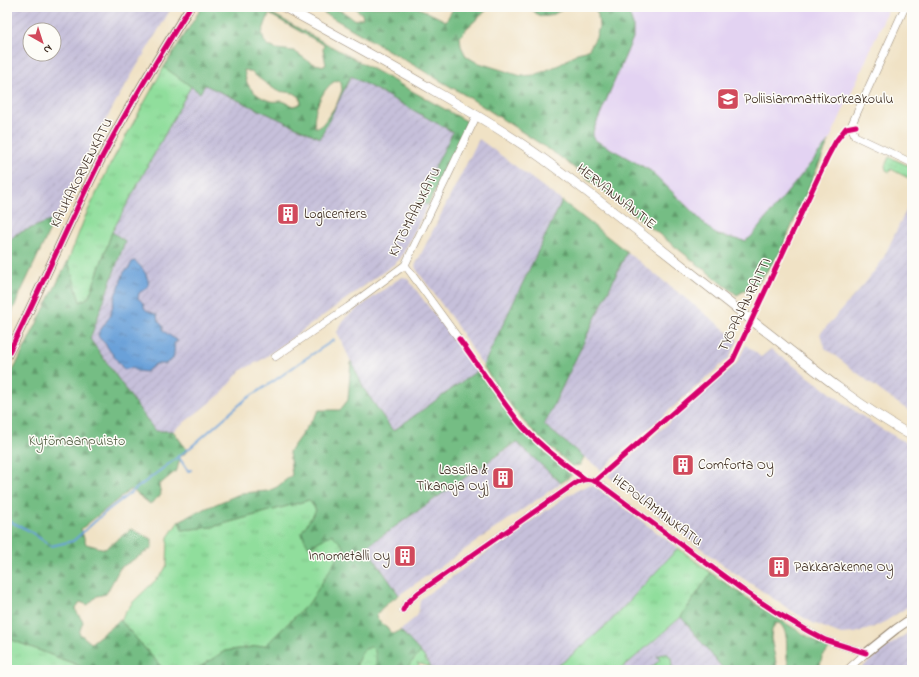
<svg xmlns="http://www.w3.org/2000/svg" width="919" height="677" viewBox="0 0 919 677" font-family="'Indie Flower',sans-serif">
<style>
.built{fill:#e3d3f2}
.industrial{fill:url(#industrial-furrows);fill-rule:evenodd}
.railway{fill:#c6c0da}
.grass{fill:url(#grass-tufts);stroke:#66845d}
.forest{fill:url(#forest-firs);stroke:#587451;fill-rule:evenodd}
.wetland{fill:url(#wetland-marsh);stroke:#66845d}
.water{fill:url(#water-ripples);stroke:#53667c}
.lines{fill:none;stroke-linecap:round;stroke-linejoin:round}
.stream{stroke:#6ba1d9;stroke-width:2}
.minor-casing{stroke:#968672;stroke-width:8}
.tertiary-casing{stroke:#968672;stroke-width:10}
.secondary-casing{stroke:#968672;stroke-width:10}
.minor{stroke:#fff;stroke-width:7}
.tertiary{stroke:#fff;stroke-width:8}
.secondary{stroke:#fff;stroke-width:9}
.cycleway-casing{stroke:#fdfcf7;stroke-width:8}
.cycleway{stroke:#d6006c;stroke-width:5}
.labels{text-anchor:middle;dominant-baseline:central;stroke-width:3;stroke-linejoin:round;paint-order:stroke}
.poi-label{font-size:14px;fill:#3b2a1e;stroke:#fdfcf7;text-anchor:start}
.street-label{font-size:14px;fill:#3b2a1e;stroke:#fdfcf7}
.park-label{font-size:14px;fill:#546044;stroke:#fdfcf7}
</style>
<defs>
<pattern id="industrial-furrows" width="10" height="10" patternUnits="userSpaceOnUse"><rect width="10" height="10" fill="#c6c0da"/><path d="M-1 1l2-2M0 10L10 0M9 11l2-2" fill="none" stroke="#aba5bb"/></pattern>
<pattern id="grass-tufts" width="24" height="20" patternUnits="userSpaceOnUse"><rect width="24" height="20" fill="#90de9c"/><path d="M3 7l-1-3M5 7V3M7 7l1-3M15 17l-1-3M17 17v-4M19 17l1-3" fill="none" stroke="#7dbf86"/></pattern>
<pattern id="forest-firs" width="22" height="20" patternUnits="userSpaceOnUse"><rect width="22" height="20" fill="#74bd84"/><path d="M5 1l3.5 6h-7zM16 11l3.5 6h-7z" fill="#609a6b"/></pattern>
<pattern id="wetland-marsh" width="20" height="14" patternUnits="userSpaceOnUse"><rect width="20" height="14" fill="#90de9c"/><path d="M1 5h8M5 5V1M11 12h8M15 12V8" fill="none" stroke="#7dbf86"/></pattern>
<pattern id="water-ripples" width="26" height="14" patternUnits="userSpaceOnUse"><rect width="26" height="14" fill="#6ba1d9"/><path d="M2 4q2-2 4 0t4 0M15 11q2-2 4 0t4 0" fill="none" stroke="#5983af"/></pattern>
</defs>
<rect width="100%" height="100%" fill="#fdfcf7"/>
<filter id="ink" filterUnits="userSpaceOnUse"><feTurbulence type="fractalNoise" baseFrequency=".025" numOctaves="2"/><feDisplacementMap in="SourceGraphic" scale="8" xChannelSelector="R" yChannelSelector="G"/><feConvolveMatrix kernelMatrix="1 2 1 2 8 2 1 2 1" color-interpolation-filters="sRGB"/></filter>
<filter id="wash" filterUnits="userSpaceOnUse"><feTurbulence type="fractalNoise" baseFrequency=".012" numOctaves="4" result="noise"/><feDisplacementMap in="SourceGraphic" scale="16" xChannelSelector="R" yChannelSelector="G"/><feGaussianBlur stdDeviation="0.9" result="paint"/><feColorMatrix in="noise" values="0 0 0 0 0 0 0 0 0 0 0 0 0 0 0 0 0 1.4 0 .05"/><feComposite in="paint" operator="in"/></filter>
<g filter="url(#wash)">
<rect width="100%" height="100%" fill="#f0e2c5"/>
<path class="built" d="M627,7H889L863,67L829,141L751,237L745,241L718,235L714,233L651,171L595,140L593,136V131L633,25Z"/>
<path class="industrial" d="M7,7H172L115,103L76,176L55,219L16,234L7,243ZM30,30H54V54H30Z
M351,76L453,132L417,202L428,205L400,259L393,265L263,359L240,371L221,394L173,431H155L90,339L124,241L112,232L191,86L200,93L205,85L320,138Z
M479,139L562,201L483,366L453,320L416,269L415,266Z
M912,198V413L882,392L825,348L820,334L866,282L882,261Z
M627,252L738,340L729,358L601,470L584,457L544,425Z
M403,277L407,278L477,371L393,431L364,389L337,332L345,318L397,280Z
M746,345L761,357L771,349L859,414L880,428L912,446V604L886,621L872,628L855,633L841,634L813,623L792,611L720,563L608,476L736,364Z
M517,442L561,483L399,595L366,547Z
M590,485L596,487L678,548L609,623L567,659L552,670H433L422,654L401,631H399L416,617L418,614L420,601L422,598L568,495L584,487Z
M681,617L724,670H620Z
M912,630V670H859L883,650Z"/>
<path class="railway" d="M62,145L68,147L58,164L50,180L36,194L18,208L7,218V203L15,189L22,167L26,159L35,165L13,203L14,204L29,192L36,183L40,178L44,171H46Z"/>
<path class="grass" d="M164,67L191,86L112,232L89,297L80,302L68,261L85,217L110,165Z
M889,157L909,166L912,170V180L891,169L890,172L886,170L885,166Z
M309,500L316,510L309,547L333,533L345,547L310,602L266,645L225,651L195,670H164L120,620L133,602L162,574L167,565L168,537L179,521L182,530L212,527Z
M678,548L711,573L681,617L620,670H552L567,659L609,623Z
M7,638L80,666L78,670H7Z
M662,654H668L671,658L672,667L668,670H648L660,660L657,656Z"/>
<path class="forest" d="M202,7H260L468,122L428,205L417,202L453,132L351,76L320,138L205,85L200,93L164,67ZM269,14L324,45L323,49L326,65L324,66L311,63L294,51L276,49L269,46L264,41L262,33ZM244,70H246L251,72L264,82L277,91L294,93L300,97L301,103C291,110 290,102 281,101C278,101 275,102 271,101C261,99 249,90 246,80C245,77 245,73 244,70ZM338,80L341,82L342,90L337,104L323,124L319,127H315C311,113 324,84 338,80Z
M314,7H331L343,12L355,20L363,18L362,14L354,7H417L446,21L454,7H490L467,28L460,37L461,46L466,56L476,62L521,76L535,75L561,64L577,53L586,51L589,49L596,37L599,27L598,15L594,7H627L633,25V38L593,131V136L595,140L651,171L714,233L718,235L745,241L751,237L829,141L780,253L758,283L737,295L559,156L470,98Z
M530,7H565C557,13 547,20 537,14C535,13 532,9 530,7Z
M562,201L627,252L544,425L584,457L580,465L572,466C556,452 540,439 526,424C510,406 497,386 483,366Z
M55,219L18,298L7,324V243L16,234Z
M112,232L125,241L90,339L155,431H173L188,451L180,457L177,470L159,485L161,495L150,504L131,489L81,529L86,544L105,549L131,529L152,539V548L120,568L106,594L97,596L88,605L80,602L75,609L83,622L79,633L91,643L120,620L164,670H78L80,666L7,638V380L15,367L68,261L80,302L89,297Z
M351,361L364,389L393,431L477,371C492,391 505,412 522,430C537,446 555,461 572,475L561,483L516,442L366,547L399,595C392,600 378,609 376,617L392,633L394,634L399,631H401L422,654L420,653L416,657L405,670H375L376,660H358L355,670H195L225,651L266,645L310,602L344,547L332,534L309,547L301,533L316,510L309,500L212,527L182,530L179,521L195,513L242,493L268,491L277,487L292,475L289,452L319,410H340L348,400Z
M711,573L772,615L822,645L831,647L822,657L820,666L822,670H788C790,665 787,662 787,657C786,646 789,631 779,623L775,624L772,630L771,638L777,668L778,670H724L681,617Z"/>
<path class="wetland" d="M372,647C378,653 376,662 375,670H355C360,660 358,649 372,647Z
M420,653L422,654L433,670H432L430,667L417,663L422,670H405L416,657Z"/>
<path class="water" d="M135,261C142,267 150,277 148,287L139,293L138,298L144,304V307L146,310L157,315L158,321L163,326V330C165,333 174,338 178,341L174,343C175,349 174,353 173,359L165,364H155L146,372L137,371L131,368L124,370C118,361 111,353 106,345C103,340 99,340 98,334L110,316L116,293L119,287L124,272L129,268L132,262Z"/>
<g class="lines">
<path class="stream" d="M178,456L188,471L191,470
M7,520L28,530L51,546L73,541L108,510L191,447L246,399L274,381L302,361L334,340"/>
</g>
</g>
<g filter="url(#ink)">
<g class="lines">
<g class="minor-casing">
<path id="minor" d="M905,7L851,126L855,136L912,163
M405,265L459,339
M275,357L348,307L405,265L477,115
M403,610L406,604L418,593L574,484C585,478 590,478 601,485L721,574L747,593L779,614L810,632L825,640L866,653
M847,670L866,653"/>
</g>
<g class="tertiary-casing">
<path id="tertiary" d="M7,356C40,291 68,224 101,159C128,107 159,57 190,7
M866,653L896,629L912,618"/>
</g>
<g class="secondary-casing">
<path id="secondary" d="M284,7C336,35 387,63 438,93C473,113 509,134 542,158C620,215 695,277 772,336C817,372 862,408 912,436"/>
</g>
<use href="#minor" class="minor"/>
<use href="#tertiary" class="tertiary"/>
<use href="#secondary" class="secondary"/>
<g class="cycleway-casing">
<path id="cycleway" d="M459,339C481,368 500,400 524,428C541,446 564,464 585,479
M7,356C40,291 68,224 101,159C128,107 159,57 190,7
M595,481L733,360L828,156L836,141L846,128L856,126
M403,610L406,604L418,593L574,484C585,478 590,478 601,485L721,574L747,593L779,614L810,632L825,640L866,653"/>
</g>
<use href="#cycleway" class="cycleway"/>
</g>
</g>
<defs>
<g id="university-square" transform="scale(1.15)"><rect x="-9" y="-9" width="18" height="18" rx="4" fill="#d1495b" stroke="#fdfcf7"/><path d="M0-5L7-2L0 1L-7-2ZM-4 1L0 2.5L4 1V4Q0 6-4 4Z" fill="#fff"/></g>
<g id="building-square" transform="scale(1.15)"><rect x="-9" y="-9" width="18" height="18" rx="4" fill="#d1495b" stroke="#fdfcf7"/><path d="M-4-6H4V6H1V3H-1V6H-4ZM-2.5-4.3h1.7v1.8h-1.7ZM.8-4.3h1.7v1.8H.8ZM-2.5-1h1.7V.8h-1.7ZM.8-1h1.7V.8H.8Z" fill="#fff"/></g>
</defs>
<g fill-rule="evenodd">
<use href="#university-square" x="728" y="99"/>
<use href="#building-square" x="288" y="214"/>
<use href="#building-square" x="683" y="465"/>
<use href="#building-square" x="503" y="478"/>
<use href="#building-square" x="405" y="556"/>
<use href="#building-square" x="779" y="567"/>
</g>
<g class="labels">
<g class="poi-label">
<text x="744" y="99">Poliisiammattikorkeakoulu</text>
<text x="304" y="214">Logicenters</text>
<text x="698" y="465">Comforta Oy</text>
<text x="488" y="470" text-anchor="end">Lassila &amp;<tspan x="488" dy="16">Tikanoja Oyj</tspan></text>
<text x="390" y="556" text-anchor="end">Innometalli Oy</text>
<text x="794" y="567">Pakkarakenne Oy</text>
</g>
<g class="street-label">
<text transform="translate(82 173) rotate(-63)">KAUHAKORVENKATU</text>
<text transform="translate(616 197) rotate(38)">HERVANNANTIE</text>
<text transform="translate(415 212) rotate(-63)">KYTÖMAANKATU</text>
<text transform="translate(745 305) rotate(-64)">TYÖPAJANRAITTI</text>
<text transform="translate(657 511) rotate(37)">HEPOLAMMINKATU</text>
</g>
<g class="park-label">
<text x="77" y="441">Kytömaanpuisto</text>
</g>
</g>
<rect width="919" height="677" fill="none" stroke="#fdfcf7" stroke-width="24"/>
<g transform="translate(42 42) rotate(141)"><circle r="19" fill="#fdfcf7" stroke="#afa8a0"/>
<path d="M0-3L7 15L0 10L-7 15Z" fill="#d1495b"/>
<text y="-6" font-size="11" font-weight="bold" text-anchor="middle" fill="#3b2a1e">N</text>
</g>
</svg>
